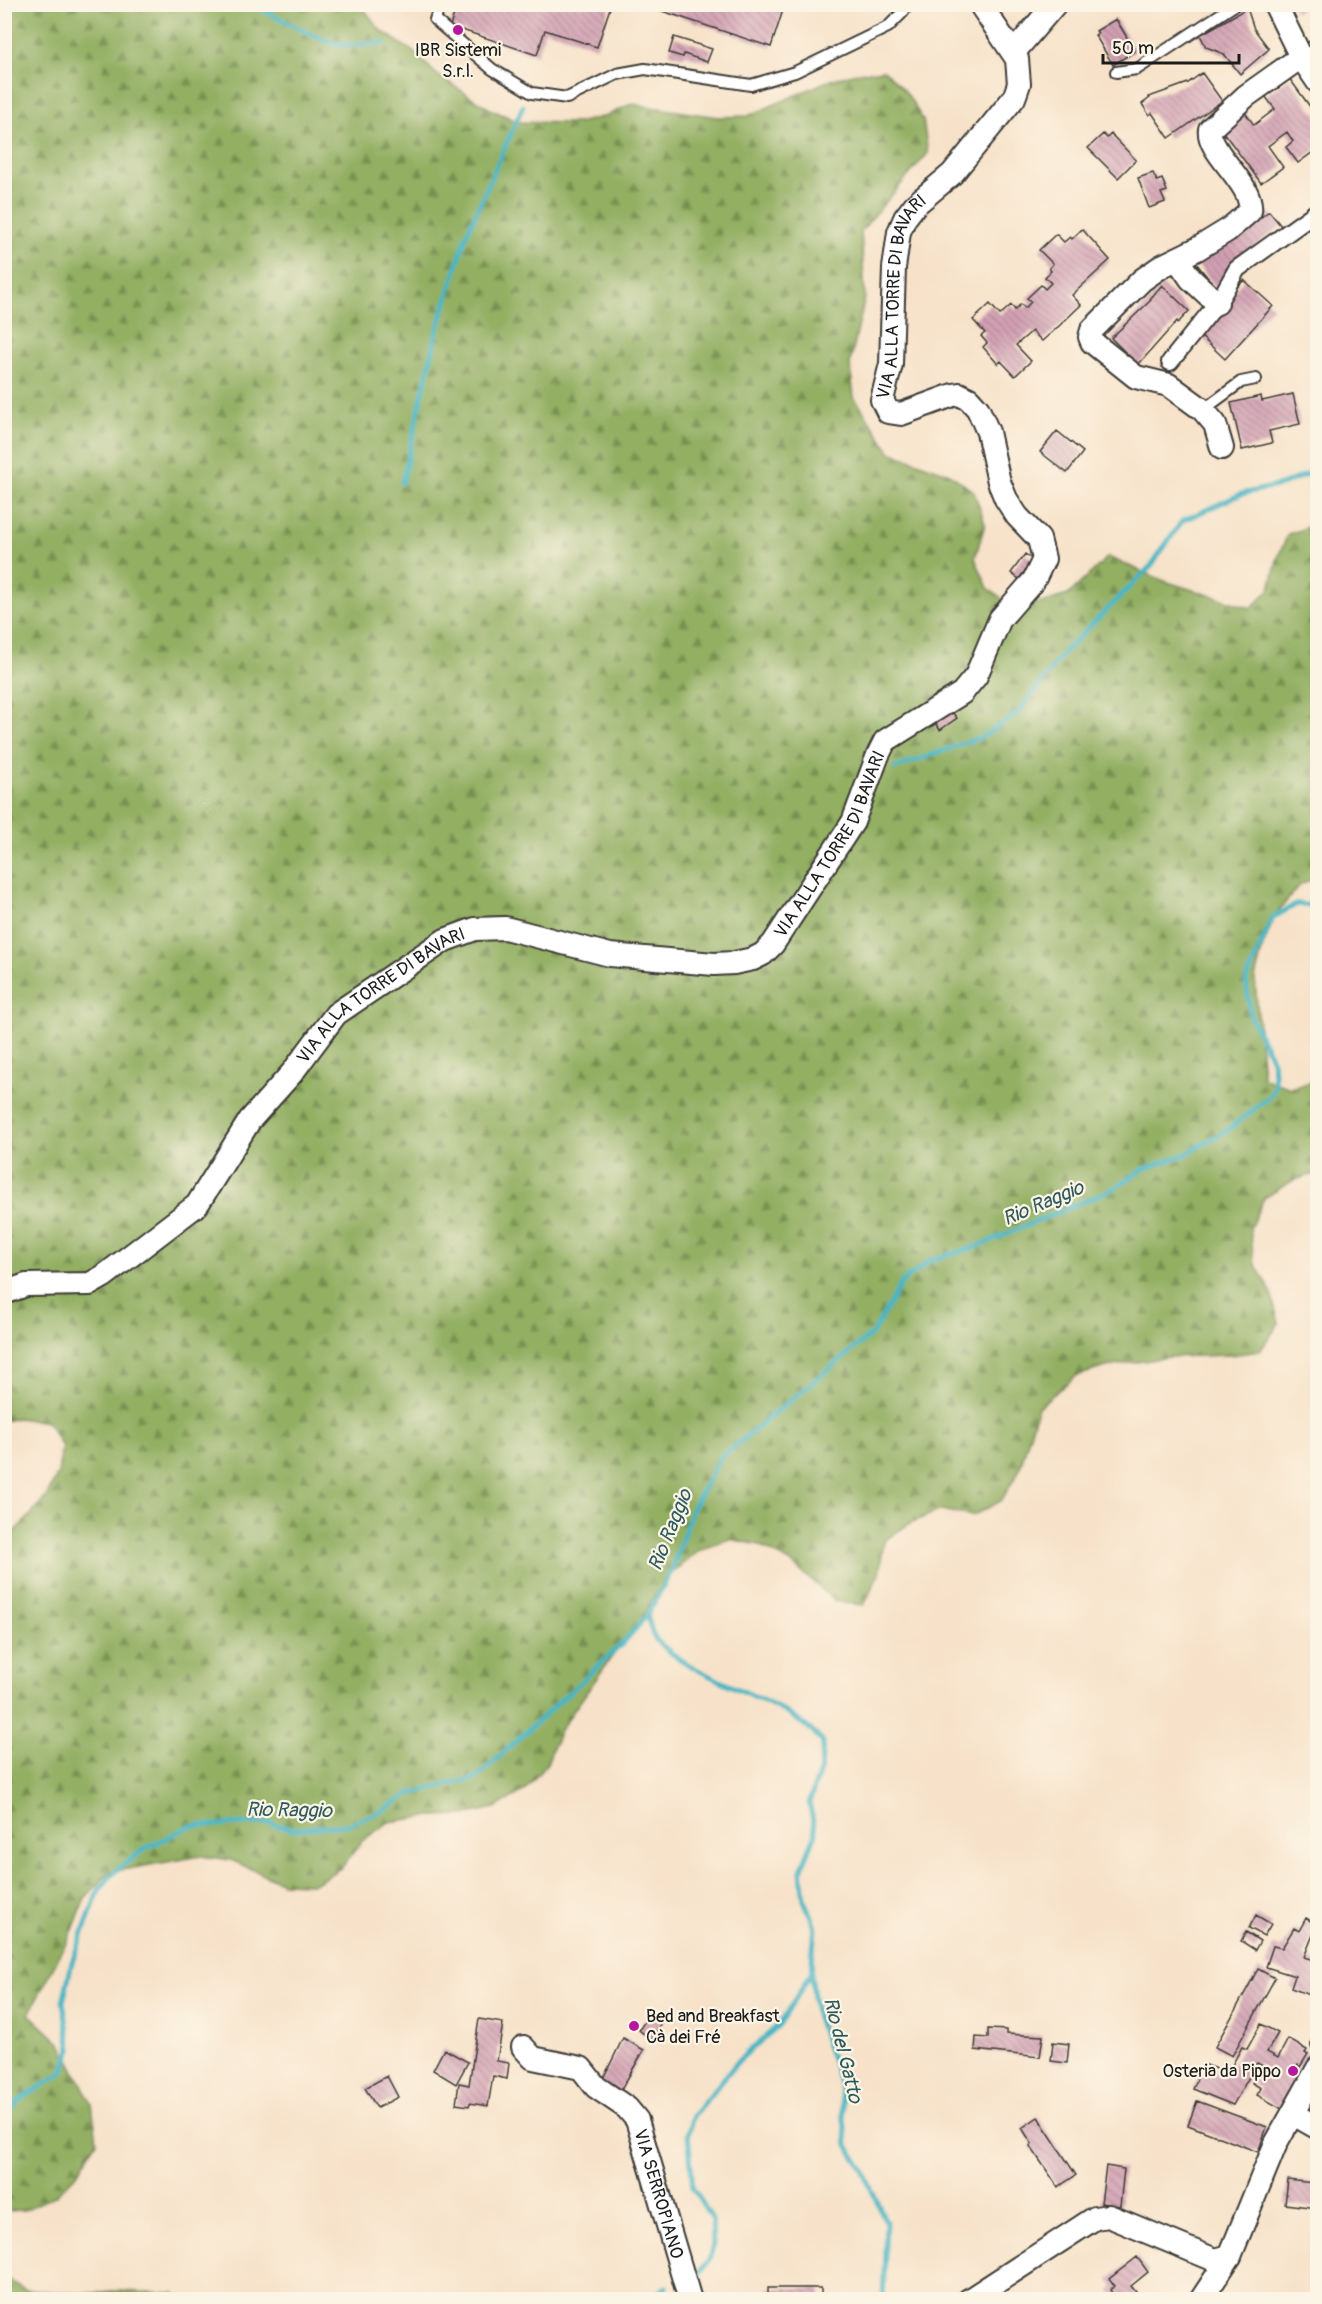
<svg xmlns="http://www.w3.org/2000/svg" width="1322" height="2304" viewBox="0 0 1322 2304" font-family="Pangolin,sans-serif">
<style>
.forest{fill:url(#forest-firs);stroke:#57663f;stroke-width:1.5}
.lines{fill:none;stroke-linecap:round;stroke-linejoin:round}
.stream{stroke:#48b6c4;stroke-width:5}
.building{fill:url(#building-back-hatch)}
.service-casing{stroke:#3d3a36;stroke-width:14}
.pedestrian-casing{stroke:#3d3a36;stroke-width:20}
.minor-casing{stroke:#3d3a36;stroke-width:26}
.service{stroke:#fff;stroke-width:10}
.pedestrian{stroke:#fff;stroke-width:16}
.minor{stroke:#fff;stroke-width:22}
.poi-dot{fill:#b5179e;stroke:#fcf5e5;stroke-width:2}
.labels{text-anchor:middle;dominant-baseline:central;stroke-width:4.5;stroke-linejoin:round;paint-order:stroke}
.poi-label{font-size:18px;fill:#1c1c1c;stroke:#fcf5e5}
.street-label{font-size:18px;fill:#1c1c1c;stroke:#fcf5e5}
.water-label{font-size:20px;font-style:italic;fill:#2e5a5f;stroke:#fcf5e5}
</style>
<defs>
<pattern id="forest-firs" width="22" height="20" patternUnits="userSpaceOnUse" patternTransform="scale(1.5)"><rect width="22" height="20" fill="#92af62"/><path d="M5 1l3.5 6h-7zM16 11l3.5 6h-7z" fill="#768e50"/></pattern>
<pattern id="building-back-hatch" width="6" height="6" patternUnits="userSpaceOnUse" patternTransform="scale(1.5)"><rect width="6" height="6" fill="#d3a1b4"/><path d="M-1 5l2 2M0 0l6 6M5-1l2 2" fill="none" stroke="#aa8292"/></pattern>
</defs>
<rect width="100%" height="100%" fill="#fcf5e5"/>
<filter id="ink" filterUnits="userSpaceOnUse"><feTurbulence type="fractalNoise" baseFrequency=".0167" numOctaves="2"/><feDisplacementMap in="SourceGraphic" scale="12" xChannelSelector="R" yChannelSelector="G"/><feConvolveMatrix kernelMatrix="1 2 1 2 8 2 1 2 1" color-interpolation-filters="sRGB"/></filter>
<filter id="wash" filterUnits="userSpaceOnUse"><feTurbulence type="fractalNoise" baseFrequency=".008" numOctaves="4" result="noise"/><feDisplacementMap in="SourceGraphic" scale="24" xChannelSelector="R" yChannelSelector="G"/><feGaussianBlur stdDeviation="1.35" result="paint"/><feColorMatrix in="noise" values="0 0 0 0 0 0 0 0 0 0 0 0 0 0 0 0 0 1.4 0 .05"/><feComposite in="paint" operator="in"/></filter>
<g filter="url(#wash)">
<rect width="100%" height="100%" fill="#f7e2c9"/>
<path class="forest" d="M5,5H361L380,30L415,53L437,75L490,109L519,122L577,123L606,116L631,104L718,117L748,116L828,81L856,73L884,70L906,92L923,120L928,153L861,231L865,297L850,364L854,397L890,452L950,474L974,492L985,524L975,558L988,588L1012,606L1041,603L1068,595L1108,557L1164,581L1251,608L1270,589L1277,560L1288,534L1317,524V877L1300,885L1276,914L1263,946L1255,978L1263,1078L1291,1088L1317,1080V1173L1292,1181L1264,1198L1250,1228L1254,1262L1270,1290L1279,1323L1260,1351L1230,1355L1168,1357L1106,1367L1076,1376L1038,1407L1019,1471L1001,1501L972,1516L941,1510L910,1523L884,1541L879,1574L864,1605L835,1601L790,1562L760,1545L729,1539L698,1551L673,1572L653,1598L637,1626L613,1655L560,1730L547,1763L525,1790L495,1808L464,1815L431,1816L389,1822L362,1841L342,1867L314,1884L283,1883L231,1860L201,1856L110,1872L85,1898L73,1930L29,2014L61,2044L92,2104L97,2141L79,2171L55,2196L24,2210L5,2211V1540L28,1518L46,1497L58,1473L62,1446L47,1422L17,1418L4,1421Z
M4,2277L25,2290L83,2294L112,2291L174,2293L181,2299H5Z"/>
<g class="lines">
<path class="stream" d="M248,4C279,15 305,36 338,44C352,47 370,43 384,43
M402,483L437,331L467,233L523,106
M895,768L984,736L1018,713L1064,652L1151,566L1182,521L1241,494L1281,485L1318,470
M647,1615C649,1621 651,1631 654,1637C661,1647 673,1654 683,1661C727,1690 786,1701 823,1742L821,1768L809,1803L816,1833L801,1870L804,1900L815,1927L811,1973L816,2014L840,2083L847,2145L862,2168L886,2222L883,2300
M4,2116L20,2100L62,2073L71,2049L63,2002L72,1962L99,1890L114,1872L143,1850L190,1826L269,1823L292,1829L347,1825L382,1811L409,1794L476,1778L623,1643L647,1615L672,1570L693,1507L720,1458L873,1333L902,1282L931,1260L976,1247L1113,1189L1144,1169L1184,1155L1229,1129L1269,1097L1275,1087L1273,1061L1251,1018L1246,981L1272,918L1297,904L1318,907
M695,2279L709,2260L713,2245L712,2219L693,2188L688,2133L693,2116L739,2060L780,2024L811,1973
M647,2300L666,2287"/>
</g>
<g id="blocks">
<path class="building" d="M658,4H785L771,47L656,9Z
M1292,4H1311L1295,12Z
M457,5H611L597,47L545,30L537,55L450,26Z
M1247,8L1254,29L1269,49L1240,74L1224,54L1206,47L1200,35Z
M1116,19L1135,51L1113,65L1095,35L1098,33L1096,31Z
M1317,36V65L1304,45Z
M674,37L712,49L707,62L684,54L683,57L669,53Z
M1202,73L1222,101L1169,138L1152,113L1149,115L1142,104L1150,98L1149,97L1188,83Z
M1289,78L1314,112L1315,111L1317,114V137L1315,139L1317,142V149L1298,163L1286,147L1293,141L1287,132L1268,146L1283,167L1261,183L1220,128L1244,111L1254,125L1275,109L1265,96Z
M1103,134L1107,138L1111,134L1136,160L1118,178L1088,148Z
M1153,173L1157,181L1162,179L1167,191L1161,193L1165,202L1149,208L1138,178Z
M1269,211L1281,226L1226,269L1229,273L1220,289L1216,288L1196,263L1226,239L1229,242Z
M1082,229L1110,260L1072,295L1081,305L1058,327L1042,341L1032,331L1016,345L1031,361L1015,376L1001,361L998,364L983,347L987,343L981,336L985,333L973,320L990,304L1000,315L1011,305L1015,310L1021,304L1025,308L1031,302L1027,298L1041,285L1045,289L1051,283L1045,277L1051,271L1049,268L1053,264L1039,250L1056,234L1064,242L1070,237L1072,239Z
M1244,280L1273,306L1225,359L1196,332Z
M1162,285L1189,311L1178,323L1177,321L1138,365L1111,338L1151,300L1150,299Z
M1293,394L1300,424L1269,431L1272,443L1242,450L1231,403L1261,396L1262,401Z
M1057,431L1083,452L1067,473L1040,452Z
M1025,554L1033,560L1019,579L1011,573Z
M948,707L957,718L940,730L932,719Z
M1256,1915L1271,1924L1264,1936L1249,1928Z
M1306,1918L1317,1925L1304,1957L1317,1961V1998L1291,1988L1295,1976L1266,1967L1273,1946L1282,1948L1294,1928L1299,1931Z
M1246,1932L1260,1941L1255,1950L1241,1941Z
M1258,1969L1275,1978L1232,2056L1215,2047Z
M652,2010L663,2018L652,2040L639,2030Z
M479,2019L503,2023L497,2061L509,2063L507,2079L493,2076L488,2106L470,2103L469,2106L456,2104L459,2083L469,2085Z
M1261,2024L1278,2033L1267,2052L1278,2058L1288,2039L1307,2050L1305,2053L1308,2054L1300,2067L1298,2065L1294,2071L1304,2076L1284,2110L1257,2095L1261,2088L1252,2083L1263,2066L1257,2063L1233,2105L1193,2089L1203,2064L1220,2070L1223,2063L1231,2067L1242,2047L1247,2049Z
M988,2029L1006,2030V2034L1043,2036L1040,2057L975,2050L976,2037L988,2038Z
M623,2038L644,2050L618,2095L600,2085Z
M1053,2042L1069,2044L1067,2063L1051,2061Z
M444,2049L468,2062L456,2084L433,2070Z
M387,2076L398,2097L377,2108L365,2088Z
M1197,2101L1267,2127L1258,2152L1188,2125Z
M1038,2117L1076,2175L1058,2187L1030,2146L1032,2144L1022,2128Z
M1106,2166L1124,2169L1120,2206L1101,2203Z
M1317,2170V2208L1285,2204L1288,2180L1313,2183Z
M1137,2257L1148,2272L1131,2286L1140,2297L1137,2300H1117L1110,2290L1114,2286L1109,2279Z
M768,2288H821V2300H768Z"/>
</g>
</g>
<g filter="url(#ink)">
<use href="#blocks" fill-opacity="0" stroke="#3d3a36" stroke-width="1.5"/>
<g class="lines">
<g class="service-casing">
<path id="service" d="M440,4L435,20L492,69L532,93L567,98L617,74L645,69L751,85L795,72L888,27L903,12L908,4
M1116,72L1137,69L1236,4
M1203,410L1241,382L1256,379
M1317,2045L1318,2046"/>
</g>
<g class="pedestrian-casing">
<path id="pedestrian" d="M1170,362L1219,301L1237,269L1318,211"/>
</g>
<g class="minor-casing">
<g id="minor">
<path d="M1275,4L1301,57L1318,82"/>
<path d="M1014,52L1055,4"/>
<path d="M1177,259L1191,279L1217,303"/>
<path d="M1222,448L1215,424L1203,410L1169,385L1136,377L1092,342L1090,337L1092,330L1142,280L1162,266L1197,249L1228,230L1250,211C1254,183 1206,152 1210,129L1246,96L1301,57"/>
<path id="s1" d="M4,1293L26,1285L90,1284L104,1276L197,1205L250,1120L292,1073L336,1014L445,940L475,929L505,928L610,955L714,964L734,963L753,959L763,954L773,944L853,822L878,755L885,741L962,693L976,676L1000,619L1034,580L1044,559L1039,539L1017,516L1006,499L999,482L988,432L978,409L969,399L959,394L953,395L901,414L888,412L882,400L891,364L894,268L899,232L905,218L915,205L952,174L1014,98L1019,84L1017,59L980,4"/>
<path id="s2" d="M523,2047L533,2058L581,2068L596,2087L627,2108L637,2120L690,2300"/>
<path d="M1293,2114L1318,2128"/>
<path d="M969,2300L1095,2218L1109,2216L1215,2260L1230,2256"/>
<path d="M1201,2300L1230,2256L1276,2143L1318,2068"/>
</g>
</g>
<use href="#service" class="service"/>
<use href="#pedestrian" class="pedestrian"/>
<use href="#minor" class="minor"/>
</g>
</g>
<g class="poi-dot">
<circle cx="458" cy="30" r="6"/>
<circle cx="634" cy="2026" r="6"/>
<circle cx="1293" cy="2071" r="6"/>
</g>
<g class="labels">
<g class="poi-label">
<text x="458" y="50">IBR Sistemi<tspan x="458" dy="21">S.r.l.</tspan></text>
<text x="646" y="2016" text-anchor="start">Bed and Breakfast<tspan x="646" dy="21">Cà dei Fré</tspan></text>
<text x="1281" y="2071" text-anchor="end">Osteria da Pippo</text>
</g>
<g class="street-label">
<text stroke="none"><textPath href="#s1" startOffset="1798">VIA ALLA TORRE DI BAVARI</textPath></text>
<text stroke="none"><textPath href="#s1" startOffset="1044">VIA ALLA TORRE DI BAVARI</textPath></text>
<text stroke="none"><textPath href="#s1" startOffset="504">VIA ALLA TORRE DI BAVARI</textPath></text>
<text stroke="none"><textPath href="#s2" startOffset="218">VIA SERROPIANO</textPath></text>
</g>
<g class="water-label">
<text transform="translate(1043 1203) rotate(-23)">Rio Raggio</text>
<text transform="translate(670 1530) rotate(-68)">Rio Raggio</text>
<text transform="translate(289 1810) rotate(1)">Rio Raggio</text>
<text transform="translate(843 2050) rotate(76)">Rio del Gatto</text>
</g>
</g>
<rect width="1322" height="2304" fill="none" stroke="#fcf5e5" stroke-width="24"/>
<path d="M1103 54v9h136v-9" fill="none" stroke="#1c1c1c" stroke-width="3"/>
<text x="1112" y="54" font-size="18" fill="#1c1c1c" stroke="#fcf5e5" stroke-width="4.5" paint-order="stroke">50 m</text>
</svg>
